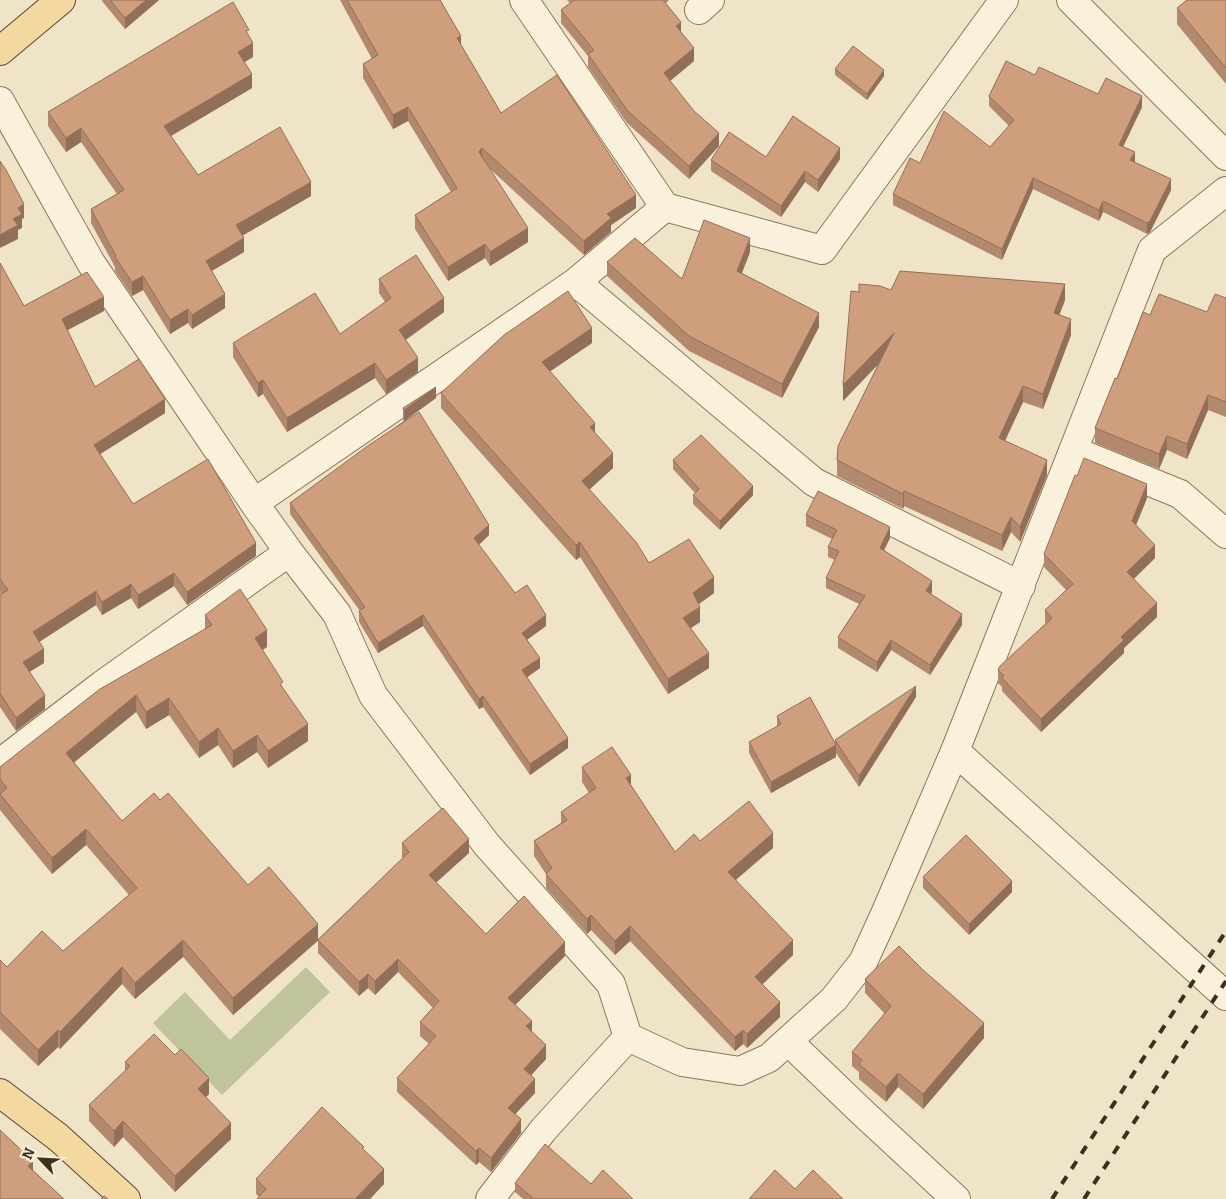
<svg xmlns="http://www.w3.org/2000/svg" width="1226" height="1199" viewBox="0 0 1226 1199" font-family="Bitter,serif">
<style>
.cemetery{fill:#bfc49a}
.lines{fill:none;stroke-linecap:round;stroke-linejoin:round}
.minor-casing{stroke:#8d765c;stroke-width:30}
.major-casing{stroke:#5b4430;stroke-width:30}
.minor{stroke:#faf1dc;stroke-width:28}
.major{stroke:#f3d9a0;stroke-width:28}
.rail{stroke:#3d2e20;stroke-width:4;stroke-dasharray:9 9;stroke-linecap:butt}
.wall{fill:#b2896c}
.shaded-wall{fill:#916f58}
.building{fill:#cf9f7d;stroke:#916f58}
</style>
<rect width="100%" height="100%" fill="#f0e4c8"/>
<path class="cemetery" d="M306,967L330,992L222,1095L153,1023L185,992L230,1040Z"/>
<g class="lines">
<g class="minor-casing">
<path id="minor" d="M1071,0L1226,156
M699,10L710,0
M0,101L91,263L254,503L289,552L337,614L373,695L487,845L611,984L628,1037L682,1062L740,1071L769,1058L834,999L863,962L885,914L955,751L1152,250L1226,191
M665,207L822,250L1004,0
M576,282L814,482L1021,586
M1074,451L1180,494L1226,534
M254,503L576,282L665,207L524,0
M955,751L1226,996
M0,763L102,685L289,552
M788,1041L863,1113L956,1199
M490,1199L544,1129L628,1037"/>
</g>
<g class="major-casing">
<path id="major" d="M0,51L61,0
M0,1093L59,1138L126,1199"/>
</g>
<use href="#minor" class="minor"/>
<use href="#major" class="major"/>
<path class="rail" d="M1052,1199L1226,931
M1084,1199L1226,981"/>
</g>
<path class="wall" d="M102,0H159L125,29L102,1Z
M340,0H440L461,45L501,113L636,208L611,225V232L584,255L490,169L528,242L490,266L485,258L448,281L415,229V215L451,192L408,121L393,129L363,78V64L372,59Z
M567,0H669L666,3L681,32L694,61L670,81L719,146L689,179L627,123L588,67V56L561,23V10L570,3Z
M1226,0V84L1177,24V8Z
M249,36L253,57L244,62L252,88L171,136L198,175L311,196L242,236L244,252L212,271L225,308L192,329L188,323L170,334L143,290L132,296L115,271V267L91,223V209L117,194L81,142L66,152L48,126V112Z
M835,69L884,76L867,100L835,75Z
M1035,75L1098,94L1142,107L1123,147L1135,162L1171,190L1150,232L1147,234L1103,212L1099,221L1033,189L1002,260L893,205V194L920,163L990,147L1009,126L989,106V96Z
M766,157L840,159L818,192L805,182L781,217L711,171V160Z
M750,252L742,273L819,327L782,398L689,351L607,276V262L682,279Z
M0,263L24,306L104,311L67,330L95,387L165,413L100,454L133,504L256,556L187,605L174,586L138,609L131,598L102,615L96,605L39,642L44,663L29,672L45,709L16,731L0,707V595L1,594L0,593Z
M379,279L444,312L406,340L418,372L386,394L375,378L287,432L263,394L258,397L233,357V343L340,334L385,302L379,293Z
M891,290L1065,300L1059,315L1071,335L1043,409L1023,402L1005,441L1047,475L1020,542L1011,532L1002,551L904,506L903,509L837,476V460L878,364L843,401L859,292Z
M1226,298V417L1208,410L1187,459L1167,450L1159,469L1095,443V428L1117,379L1150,315L1207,312Z
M592,343L550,371L595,433L613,468L589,490L649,563L714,593L699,604L700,622L691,628L709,668L668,694L580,557L576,560L441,408V393Z
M436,398L406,420L489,535L479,545L515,593L546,626L527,640L540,668L527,677L568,748L530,775L483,707L479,709L423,626L378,653L359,622V611H360L290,514V503L404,421L403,420V408Z
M673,460L753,495L720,530L693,504V495L695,493L673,469Z
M1147,498L1136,525L1155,558L1134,579L1157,617L1124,648V653L1041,732L1002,691V687L998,683V670L1045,624V610L1066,590L1044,567V554Z
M806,515L890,538L884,550L932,592L931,594L962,625L930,675L891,650L877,672L838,648V637L859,604L826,588V578L835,560L828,557V547L832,539L806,526Z
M205,615L267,647L262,650L283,688L308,741L268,768L257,752L233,768L218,745L199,758L169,715L146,729L136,712L74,762L122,821L160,800L248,885L318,939L403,858L402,857V843L469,853L436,882L486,934L565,956L515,1005L532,1031L546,1059L531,1075L535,1093L515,1114L521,1133L491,1172L479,1162L476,1165L397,1092V1078L429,1044L420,1036V1022L433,1008L398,972L375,995L368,988L359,996L318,953V941L233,1015L183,957L135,999L122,984L60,1049L58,1047L38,1066L0,1029V960L7,967L63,951L129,895L86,845L52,874L0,810V767L205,629Z
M916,697L859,787L836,753V757L771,793L749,753V742L777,727V716L835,744V740Z
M582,767L631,785L675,852L700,841L773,848L736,880L793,955L763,984L780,1017L747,1048L743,1044L735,1051L630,941L615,955L591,930L587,934L546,888V874L534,856V841L561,823V812L589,793L582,782Z
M923,877L1012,892L969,935L923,888Z
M865,979L984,1038L923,1109L898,1087L886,1102L859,1079V1072L852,1066V1052L885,1014L865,993Z
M125,1062L209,1094L206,1097L231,1139L175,1192L123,1137L114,1147L89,1121V1105L125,1071Z
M364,1150L384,1184L370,1199H257L259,1197L256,1194V1179Z
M515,1183L591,1184L633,1199H523L515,1192Z"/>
<path class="shaded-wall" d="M146,0H159L125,29V18Z
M681,22V35L676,26Z
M461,36V49L457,38Z
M253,43V57L238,66V52Z
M694,48V61L664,86V73Z
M884,70V76L867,100V94Z
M252,74V88L164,140V126Z
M1142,96V107L1119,155V145Z
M408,107V121L393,129V115Z
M81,128V142L66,152V138Z
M719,133V146L689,179V166Z
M482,148V162L479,152Z
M840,148V159L818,192V180Z
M1135,152V163L1130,160Z
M805,171V182L781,217V206Z
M1033,178V189L1002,260V249Z
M1171,179V190L1150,232L1147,234V223Z
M311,182V196L236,239V225Z
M636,195V208L611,225V232L584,255V241L607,214Z
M1103,201V212L1099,221V210Z
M24,204V218L22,219V228L18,230V239L0,248V235L13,219L18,208Z
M528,228V242L490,266V252Z
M244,238V252L206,274V261Z
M750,238V252L737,285V271Z
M485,244V258L448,281V267Z
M143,276V290L132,296V282Z
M1065,284V300L1054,329V313Z
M225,294V308L192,329V315Z
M104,297V311L62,333V319Z
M444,298V312L399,344V330Z
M188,309V323L170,334V320Z
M819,313V327L782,398V384Z
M1071,319V335L1043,409V394Z
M592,328V343L542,377V362Z
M894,333V348L843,401V385Z
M418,358V372L386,394V380Z
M375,363V378L287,432V418Z
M263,380V394L258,397V383Z
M1023,386V402L999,453V438Z
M436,387V398L404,421V410Z
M1208,395V410L1187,459V444Z
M165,399V413L94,458V445Z
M595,423V438L590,427Z
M1167,436V450L1159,469V454Z
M613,453V468L582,496V481Z
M1047,460V475L1020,542V527Z
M1147,484V498L1132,535V521Z
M753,486V495L720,530V521Z
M904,491V506L903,509V494Z
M1011,517V532L1002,551V535Z
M489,525V535L474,549V538Z
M890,527V538L880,558V548Z
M580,542V557L576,560V545Z
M256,543V556L187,605V592Z
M1155,545V558L1127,585V572Z
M174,573V586L138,609V595Z
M714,577V593L693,608V593Z
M932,581V592L926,602V591Z
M131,584V598L102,615V602Z
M96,591V605L33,646V632Z
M1157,603V617L1124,648V653L1041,732V719L1121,637Z
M700,607V622L683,633V618Z
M962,614V625L930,675V665Z
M423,615V626L378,653V643Z
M546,615V626L522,643V633Z
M267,630V647L255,655V638Z
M891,640V650L877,672V662Z
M44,649V663L23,676V662Z
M709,653V668L668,694V679Z
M540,658V668L522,681V670Z
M916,686V697L859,787V776Z
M45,695V709L16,731V718Z
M136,695V712L66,769V753Z
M483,696V707L479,709V699Z
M169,698V715L146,729V712Z
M308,724V741L268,768V751Z
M218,728V745L199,758V742Z
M257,735V752L233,768V751Z
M568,738V748L530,775V764Z
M836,745V757L771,793V782Z
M631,775V789L626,778Z
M86,829V845L52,874V858Z
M773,833V848L728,886V872Z
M469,839V853L429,889V875Z
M1012,881V892L969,935V924Z
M591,915V930L587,934V919Z
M318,924V940L233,1015V998Z
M630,926V941L615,955V941Z
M183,940V957L135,999V983Z
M793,940V955L755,991V977Z
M565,942V956L508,1012V998Z
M398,959V972L375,995V981Z
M122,967V984L60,1049V1032Z
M368,974V988L359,996V982Z
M780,1002V1017L747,1048V1034Z
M532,1021V1035L526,1026Z
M984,1023V1038L923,1109V1094Z
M58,1030V1047L38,1066V1050Z
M743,1030V1044L735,1051V1037Z
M546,1045V1059L524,1083V1069Z
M898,1073V1087L886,1102V1087Z
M209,1078V1094L198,1105V1089Z
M535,1079V1093L508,1122V1108Z
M521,1119V1133L491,1172V1158Z
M123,1121V1137L114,1147V1131Z
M231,1123V1139L175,1192V1176Z
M479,1148V1162L476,1165V1151Z
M33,1161V1175L28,1166Z
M384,1169V1184L370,1199H355Z"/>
<path class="building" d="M110,0H146L125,18Z
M347,0H440L461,36L457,38L501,113L557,75L636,195L607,214L611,218L584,241L482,148L479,152L528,228L490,252L485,244L448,267L415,215L457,188L408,107L393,115L363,64L378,55Z
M574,0H663L681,22L676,26L694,48L664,73L694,111L719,133L689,166L627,110L588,54L594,50L561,10Z
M1187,0H1226V68L1177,8Z
M233,2L249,30L246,31L253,43L238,52L252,74L164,126L198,175L280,127L311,182L236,225L244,238L206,261L225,294L192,315L188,309L170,320L143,276L132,282L115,257L116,256L91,209L124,190L81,128L66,138L48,112Z
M853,46L884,70L867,94L835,69Z
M1006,61L1035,75L1039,67L1098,94L1106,78L1142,96L1119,145L1135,152L1130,160L1171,179L1150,221L1147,223L1103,201L1099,210L1033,178L1002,249L893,194L910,158L920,163L944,111L990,147L1014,120L989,96Z
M793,116L840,148L818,180L805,171L781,206L711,160L729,132L766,157Z
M0,161L6,170L24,204L18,208L22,214L13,219L18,225L0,235Z
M704,220L750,238L737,271L819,313L782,384L689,336L607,262L635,238L682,279Z
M416,255L444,298L399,330L418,358L386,380L375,363L287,418L263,380L258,383L233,343L315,293L340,334L391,298L379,279Z
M0,263L24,306L87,272L104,297L62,319L95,387L139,359L165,399L94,445L133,504L208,459L256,543L187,592L174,573L138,595L131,584L102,602L96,591L33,632L44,649L23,662L45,695L16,718L0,693V595L8,590L0,579Z
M900,271L1065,284L1054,313L1071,319L1043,394L1023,386L999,438L1047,460L1020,527L1011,517L1002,535L904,491L903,494L837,460L838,446L894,333L843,385L851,291L859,292V284L880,286L891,290Z
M568,291L592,328L542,362L595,423L590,427L613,453L582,481L636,542L649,563L689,539L714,577L693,593L700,607L683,618L709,653L668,679L580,542L576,545L441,393L504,335Z
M1159,294L1207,312L1215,294L1226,298V402L1208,395L1187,444L1167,436L1159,454L1095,428L1115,378L1117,379L1143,312L1150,315Z
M436,387L404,410L403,408Z
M419,412L489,525L474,538L515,593L527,585L546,615L522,633L540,658L522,670L568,738L530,764L483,696L479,699L423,615L378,643L359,611L365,607L290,503L369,445Z
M701,435L753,486L720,521L693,495L699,489L673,460Z
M1084,458L1147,484L1132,521L1155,545L1127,572L1157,603L1121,637L1124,640L1041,719L1002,678L1004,676L998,670L1000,666L1052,618L1045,610L1073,584L1044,554L1075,475L1077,476Z
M818,491L890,527L880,548L932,581L926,591L962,614L930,665L891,640L877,662L838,637L865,596L826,578L839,551L828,547L837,530L806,515Z
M240,589L267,630L255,638L283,682L280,684L308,724L268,751L257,735L233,751L218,728L199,742L169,698L146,712L136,695L66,753L122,821L154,793L160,800L168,793L248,885L269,867L318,924L233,998L183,940L135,983L122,967L60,1032L58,1030L38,1050L0,1012V960L7,967L42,931L63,951L137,888L86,829L52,858L0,794L7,788L0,779V767L19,752L100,689L212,625L205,615Z
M916,686L859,776L835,740Z
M810,697L836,745L771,782L749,742L781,724L777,716Z
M612,747L631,775L626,778L675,852L694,834L700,841L749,801L773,833L728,872L793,940L755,977L780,1002L747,1034L743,1030L735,1037L630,926L615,941L591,915L587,919L546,874L552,868L534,841L567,820L561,812L596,788L582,767Z
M443,808L469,839L429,875L486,934L524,896L565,942L508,998L532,1021L526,1026L546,1045L524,1069L535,1079L508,1108L521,1119L491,1158L479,1148L476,1151L397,1078L436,1036L420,1022L439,1001L398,959L375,981L368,974L359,982L318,940L409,852L402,843Z
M966,835L1012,881L969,924L923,877Z
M899,946L923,970L984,1023L923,1094L898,1073L886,1087L859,1064L862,1060L852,1052L891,1006L865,979Z
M154,1034L175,1055L181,1049L209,1078L198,1089L231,1123L175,1176L123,1121L114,1131L89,1105L130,1066L125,1062Z
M322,1107L364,1147L362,1148L384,1169L355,1199H257L266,1189L256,1179Z
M0,1130L33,1161L28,1166L64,1199H0Z
M545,1144L591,1184L603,1170L633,1199H534L515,1183Z
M775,1170L795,1189L813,1170L843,1199H749Z
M104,1196L108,1199H101Z"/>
<g transform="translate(40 1159) rotate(295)" stroke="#f7eed8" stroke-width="4" paint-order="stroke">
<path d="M0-4L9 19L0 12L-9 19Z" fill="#3d2e20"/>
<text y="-8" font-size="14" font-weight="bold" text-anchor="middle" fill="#3d2e20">N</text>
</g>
</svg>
